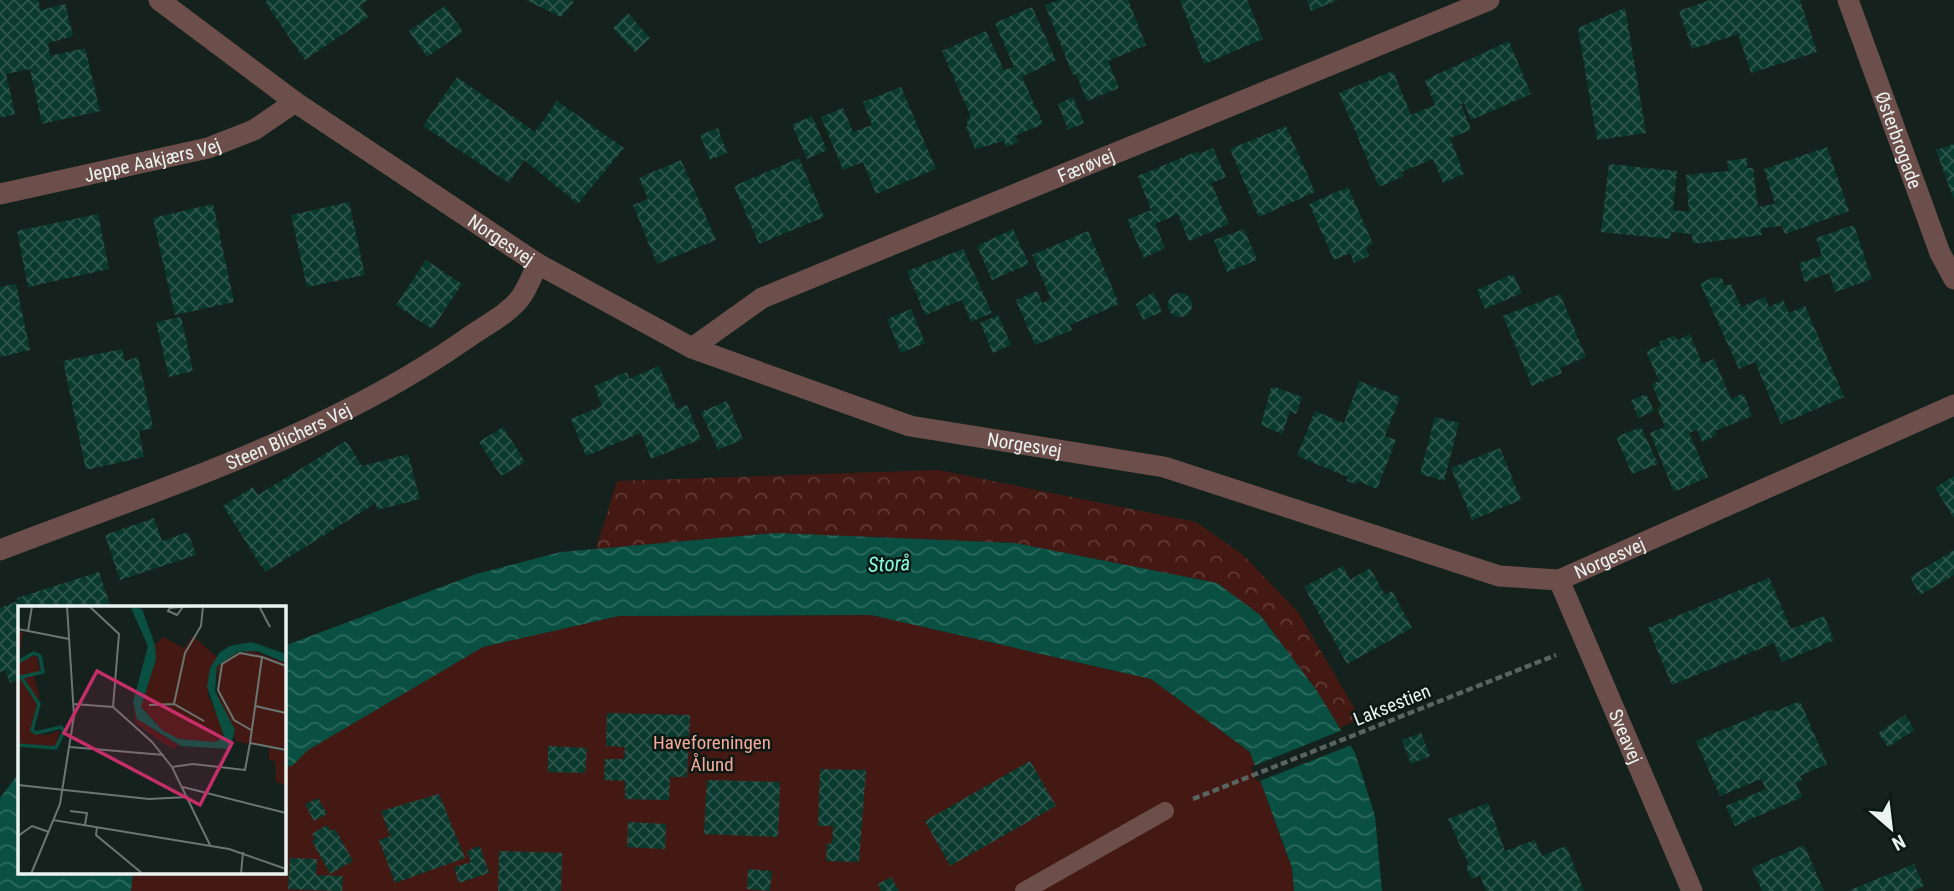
<svg xmlns="http://www.w3.org/2000/svg" width="1954" height="891" viewBox="0 0 1954 891" font-family="'Roboto Condensed',sans-serif">
<style>
.forest{fill:url(#forest-crowns)}
.garden{fill:#451913}
.water{fill:url(#water-waves)}
.pier{fill:#15211d}
.building{fill:url(#building-cross-hatch)}
.lines{fill:none;stroke-linecap:round;stroke-linejoin:round}
.path{stroke:#596360;stroke-width:4.5;stroke-dasharray:7 3.5;stroke-linecap:butt}
.lane{stroke:#6c4f4a;stroke-width:18}
.street{stroke:#6c4f4a;stroke-width:21}
.labels{text-anchor:middle;dominant-baseline:central;stroke-width:5;stroke-linejoin:round;paint-order:stroke}
.street-label{font-size:19px;fill:#ebf3f0;stroke:#0c1814}
.park-label{font-size:19px;fill:#f7aa9c;stroke:#0c1814}
.water-label{font-size:21px;font-style:italic;fill:#87fddd;stroke:#0c1814}
.inset-river{fill:none;stroke:#095042;stroke-width:3.5}
.inset-road{fill:none;stroke:#6b7571;stroke-width:2}
.view{fill:#c62e6a;fill-opacity:0.15;stroke:#c62e6a;stroke-width:3.5}
.inset-edge{fill:none;stroke:#ebf3f0;stroke-width:3.5}
</style>
<defs>
<pattern id="forest-crowns" width="20" height="18" patternUnits="userSpaceOnUse" patternTransform="scale(1.75)"><rect width="20" height="18" fill="#451913"/><path d="M2 6a3 3 0 1 1 6 0M12 15a3 3 0 1 1 6 0" fill="none" stroke="#603b36"/></pattern>
<pattern id="water-waves" width="16" height="10" patternUnits="userSpaceOnUse" patternTransform="scale(1.75)"><rect width="16" height="10" fill="#095042"/><path d="M0 5q4-4 8 0t8 0" fill="none" stroke="#2d6a5e"/></pattern>
<pattern id="building-cross-hatch" width="8" height="8" patternUnits="userSpaceOnUse" patternTransform="scale(1.75)"><rect width="8" height="8" fill="#0a392e"/><path d="M0 0l8 8M0 8l8-8" fill="none" stroke="#2e564d"/></pattern>
</defs>
<rect width="100%" height="100%" fill="#15211d"/>
<path class="forest" d="M938,470L1196,522L1242,554L1298,612L1360,718L1340,728L1317,691L1260,615L1217,583L1015,543L776,533L596,549L617,481Z"/>
<path class="garden" d="M871,615L1151,679L1250,752L1292,869L1294,891H131L133,872H284V766H292L307,750L482,647L619,616Z"/>
<path class="water" d="M776,533L1015,543L1217,583L1260,615L1317,691L1355,753L1375,816L1382,891H1294L1292,868L1250,752L1151,679L871,615L619,616L483,647L308,750L292,766H284V646L476,574L561,552Z
M19,773V872H133L131,891H0V798Z"/>
<path class="pier" d="M1345,729L1354,744L1257,782L1251,767Z"/>
<path class="building" d="M0,0H38L41,10L65,4L73,36L48,43L50,56L85,48L100,111L42,124L30,69L6,74L15,114L0,118Z
M268,0H368L360,5L368,17L305,60L265,2Z
M526,0H571L574,2L561,17Z
M1059,0H1128L1146,45L1108,61L1119,88L1087,101L1076,74L1073,75L1045,5Z
M1180,0H1247L1263,39L1204,64Z
M1307,0H1338L1311,11Z
M1710,0H1800L1817,52L1751,73L1738,34L1692,49L1679,11Z
M445,6L463,32L427,57L409,31Z
M1032,7L1056,60L1022,77L1043,124L1015,136L1019,142L1006,147L1004,141L975,149L966,127L968,126L966,120L971,117L942,51L986,31L1004,70L1014,67L995,23Z
M1625,8L1646,133L1597,140L1578,28Z
M628,13L650,38L635,52L613,28Z
M1509,41L1531,94L1471,120L1464,103L1461,104L1471,130L1450,138L1464,174L1443,183L1433,159L1402,172L1404,176L1379,187L1339,93L1393,71L1411,115L1435,105L1425,80Z
M457,77L535,132L557,101L624,148L578,204L524,160L509,183L423,126Z
M901,87L936,169L876,194L863,162L843,170L821,117L843,108L853,132L872,125L863,102Z
M1073,97L1084,123L1068,130L1058,104Z
M812,116L827,150L807,159L792,125Z
M1286,126L1315,192L1259,217L1230,149Z
M718,128L727,153L710,160L700,135Z
M1954,144V200L1936,150Z
M1827,147L1849,211L1785,234L1782,226L1761,228L1762,235L1693,244L1692,234L1671,232L1670,239L1601,232L1609,164L1677,171L1673,210L1689,212L1686,175L1729,171L1727,161L1747,158V168H1753L1758,207L1775,204L1764,169Z
M1213,148L1226,177L1211,183L1229,224L1189,241L1178,214L1155,224L1165,248L1144,258L1127,220L1151,210L1138,176L1198,151L1199,154Z
M799,158L824,217L759,244L734,186Z
M681,160L716,240L657,264L633,205L648,199L639,178Z
M1348,187L1373,244L1366,247L1369,256L1354,263L1350,253L1334,260L1309,204Z
M349,202L365,275L307,287L291,215Z
M213,204L234,302L175,315L153,218Z
M98,214L109,269L28,287L17,231Z
M1854,225L1872,279L1835,292L1829,273L1805,282L1799,263L1822,256L1816,238Z
M1013,229L1029,264L992,280L977,246Z
M1244,229L1257,260L1227,272L1214,240Z
M1088,231L1119,304L1070,325L1072,330L1035,345L1016,300L1037,291L1042,303L1051,299L1032,255Z
M963,249L992,313L971,322L962,300L925,315L907,271Z
M426,260L462,284L432,329L396,305Z
M1513,274L1522,293L1485,309L1477,290Z
M1715,277L1722,279L1725,286L1731,284L1741,307L1765,297L1769,307L1783,300L1789,313L1805,306L1844,397L1781,424L1755,362L1739,369L1700,283Z
M16,284L30,350L0,357V287Z
M1153,292L1162,312L1143,320L1136,304Z
M1168 305a12 12 0 1 1 24 0a12 12 0 1 1-24 0Z
M1560,294L1586,357L1560,368L1562,373L1532,386L1503,316Z
M911,309L925,343L901,353L887,319Z
M998,315L1011,345L993,353L980,323Z
M181,317L193,371L169,377L156,322Z
M1690,334L1702,364L1714,359L1731,399L1743,393L1752,416L1715,431L1717,435L1702,442L1697,430L1689,433L1708,477L1674,492L1650,433L1665,427L1657,408L1661,406L1652,384L1659,381L1646,351L1661,345L1659,342L1675,335L1677,340Z
M122,349L125,361L138,357L153,428L139,431L144,457L86,470L63,361Z
M659,366L677,409L687,405L701,439L651,459L641,433L586,456L571,419L602,406L594,386L627,372L629,379Z
M1359,381L1400,397L1385,436L1396,440L1377,489L1358,481L1356,484L1347,481L1348,477L1297,456L1315,411L1344,423Z
M1275,387L1302,397L1296,414L1290,411L1282,434L1261,425L1271,388Z
M1646,394L1654,411L1638,418L1631,400Z
M727,401L743,439L718,450L701,412Z
M1435,417L1459,423L1444,481L1420,474Z
M503,427L525,462L501,476L479,442Z
M1641,427L1658,464L1632,474L1616,437Z
M346,441L362,466L408,454L420,499L377,510L376,503L265,572L223,506L253,487L258,495Z
M1500,448L1521,500L1472,520L1451,468Z
M1954,476V518L1935,488Z
M154,518L162,541L188,532L196,555L120,580L105,535Z
M1954,550V575L1920,595L1910,577Z
M1343,566L1350,580L1370,568L1385,595L1392,591L1412,628L1347,664L1304,587Z
M99,572L111,608H19V680L10,683L5,670L0,672V608L18,601L17,598Z
M1769,578L1791,629L1824,616L1834,640L1782,662L1774,643L1672,685L1648,628Z
M1800,701L1827,764L1800,776L1802,780L1796,783L1802,797L1735,826L1726,806L1766,789L1761,779L1720,796L1696,741L1772,709L1773,712Z
M607,713L690,715L687,777H670L669,800L625,799V781L604,780L605,759H624L625,747L606,746Z
M1905,715L1915,730L1888,747L1878,733Z
M1421,733L1430,756L1411,764L1402,740Z
M548,746L587,748L585,773L548,772Z
M1030,761L1056,806L950,866L925,821Z
M820,769L866,770L859,862L826,861L827,843L832,844L833,826H818Z
M707,780L780,782L778,837L704,834Z
M439,794L465,858L395,883L379,840L390,836L381,811Z
M318,798L327,814L314,821L305,804Z
M1488,803L1505,851L1535,840L1542,856L1566,846L1584,891H1486L1480,875L1471,879L1466,866L1469,865L1448,819Z
M628,822L666,824L665,849L627,847Z
M327,825L331,831L335,829L353,861L330,874L312,841L315,839L312,834Z
M1804,845L1824,891H1762L1752,868Z
M480,846L489,873L459,883L454,867L471,862L467,851Z
M499,851L562,853L561,891H498Z
M290,858L317,859L316,875L343,876L342,891L288,889Z
M1914,864L1924,886L1912,891H1848Z
M748,869L772,871L770,891L747,889Z
M891,877L899,891H881L878,884Z"/>
<g class="lines">
<path class="path" d="M1193,799L1556,655"/>
<path class="lane" d="M1024,891L1165,811"/>
<g class="street">
<path id="s1" d="M159,0L295,102L538,264L692,348L910,426L1164,467L1499,576L1559,580L1954,405"/>
<path id="s2" d="M1848,0L1940,253L1954,279"/>
<path id="s3" d="M0,194L208,148L254,130L295,102"/>
<path id="s4" d="M692,348L762,298L1489,0"/>
<path id="s5" d="M0,550C158,489 326,437 466,339C482,327 509,314 521,297C528,287 532,275 538,264"/>
<path id="s6" d="M1559,580L1692,891"/>
</g>
</g>
<g class="labels">
<g class="street-label">
<text stroke="none"><textPath href="#s2" startOffset="149">Østerbrogade</textPath></text>
<text stroke="none"><textPath href="#s3" startOffset="156">Jeppe Aakjærs Vej</textPath></text>
<text stroke="none"><textPath href="#s4" startOffset="436">Færøvej</textPath></text>
<text stroke="none"><textPath href="#s1" startOffset="418">Norgesvej</textPath></text>
<text stroke="none"><textPath href="#s5" startOffset="310">Steen Blichers Vej</textPath></text>
<text stroke="none"><textPath href="#s1" startOffset="985">Norgesvej</textPath></text>
<text stroke="none"><textPath href="#s1" startOffset="1594">Norgesvej</textPath></text>
<text transform="translate(1392 705) rotate(-22)">Laksestien</text>
<text stroke="none"><textPath href="#s6" startOffset="170">Sveavej</textPath></text>
</g>
<g class="park-label">
<text x="712" y="742">Haveforeningen<tspan x="712" dy="22">Ålund</tspan></text>
</g>
<g class="water-label">
<text transform="translate(889 564) rotate(-3)">Storå</text>
</g>
</g>
<g transform="translate(18 606)">
<rect width="268" height="268" fill="#15211d"/>
<path d="M251,142L268,146V179L258,176L257,155L251,154Z" fill="#451913"/>
<path d="M0,25L5,26L1,53L19,50L22,64L16,71L21,89L12,127L30,129L42,124L38,140L0,138ZM114,99L119,113L160,139L156,143L145,137L118,118Z" fill="#451913"/>
<path d="M175,30L199,51L192,62L190,90L207,125L198,136L161,133L144,124L123,100L138,53L137,39L145,31L166,42ZM231,44L268,57V143L219,136L201,98L199,61L213,48Z" fill="#451913"/>
<path d="M112,0L124,3L137,39L138,53L123,101L144,124L161,133L198,136L206,130L189,81L192,62L202,46L212,40L234,36L268,48V57L239,45L220,46L199,60L197,85L217,124L212,143L163,140L119,113L115,96L130,40Z" fill="#095042"/>
<path class="inset-river" d="M0,56L16,47L22,50L25,66L3,71L21,98L14,124L18,127L43,121L46,125L38,142L0,139"/>
<path class="inset-road" d="M71,0L101,28L95,101M241,0L252,21M165,1L159,9L150,5L152,2L174,0M0,23L51,33M10,25L14,0M244,51L268,60M56,98L95,101L134,136L154,161L192,239M156,98L167,47L183,20L185,0M131,99L156,98L186,115M237,100L268,107M232,137L268,144M52,141L146,149M154,161L175,158L227,164L232,137L244,51L222,47L204,58L200,84L216,114L233,124M0,179L131,193L170,191M165,181L268,207M52,205L69,207L67,219M35,214L211,243L268,263M79,221L78,229L125,268M0,230L14,220L31,226M13,268L42,198L56,110L49,0M223,268L225,246"/>
<path class="view" d="M79,65L214,137L182,199L46,127Z"/>
<rect width="268" height="268" class="inset-edge"/>
</g>
<g transform="translate(1891 828) rotate(152)" stroke="#0c1814" stroke-width="5" paint-order="stroke">
<path d="M0-5L12 26L0 18L-12 26Z" fill="#ebf3f0"/>
<text y="-10" font-size="19" font-weight="bold" text-anchor="middle" fill="#ebf3f0">N</text>
</g>
</svg>
